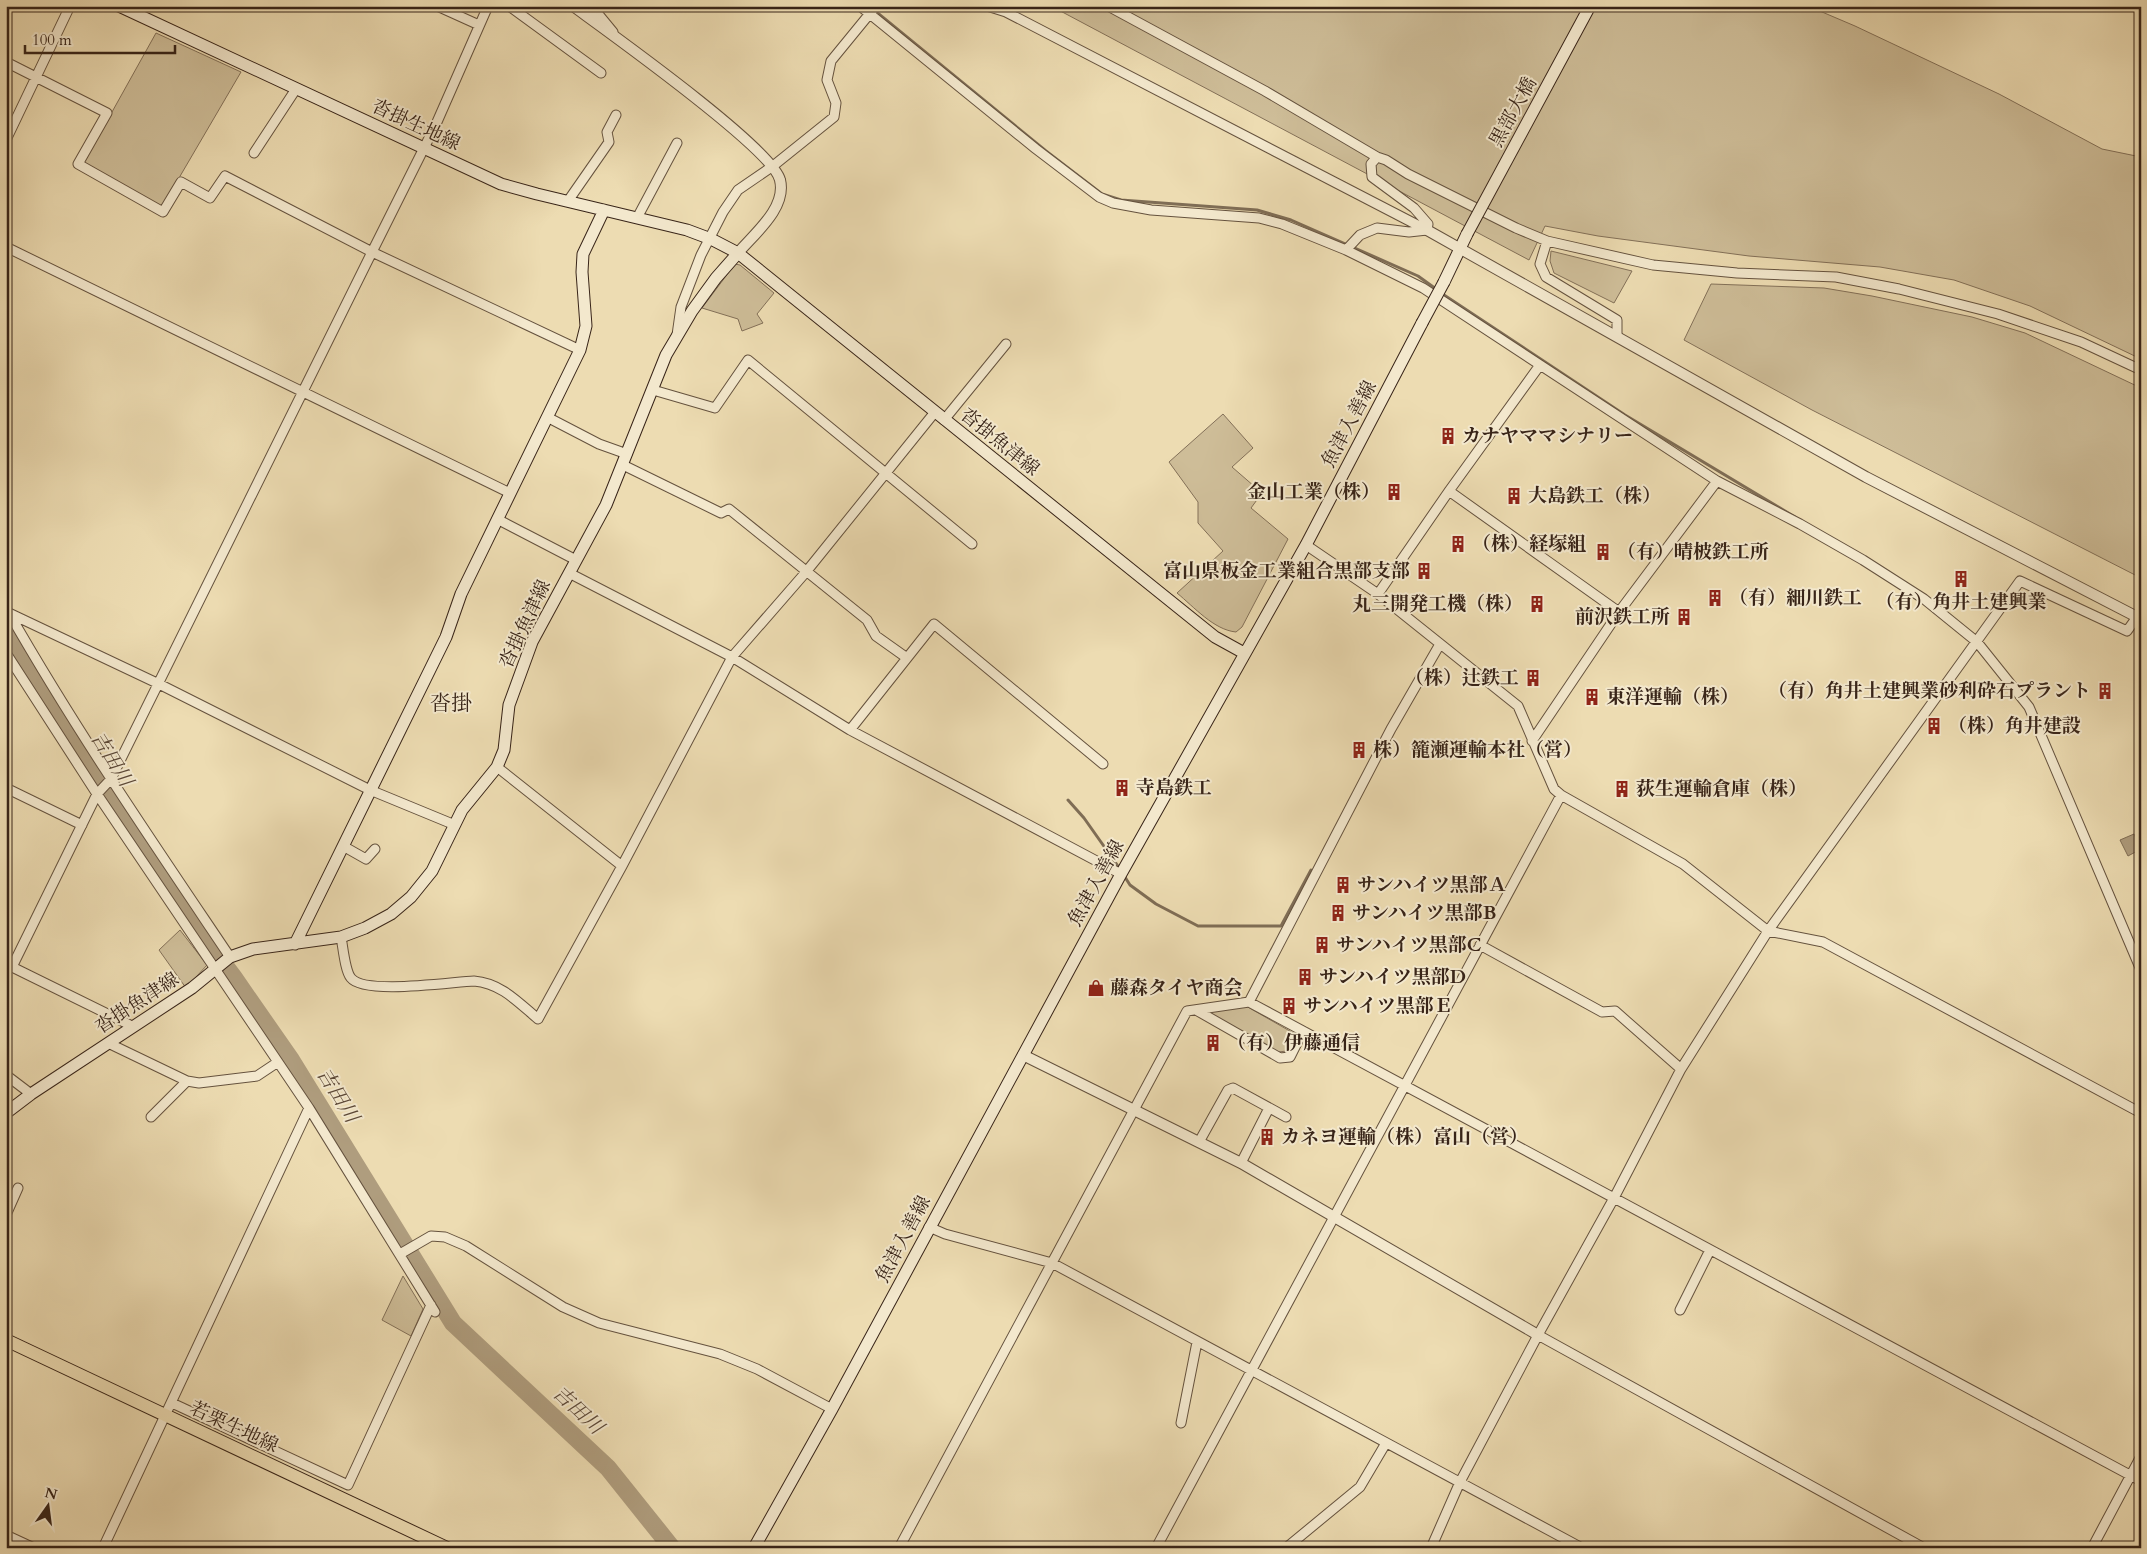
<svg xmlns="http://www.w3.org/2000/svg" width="2147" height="1554" viewBox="0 0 2147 1554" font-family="Cardo,'Noto Serif JP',serif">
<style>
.green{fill:#cebd98;stroke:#837058}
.water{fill:#af9d7e;stroke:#7f6d55}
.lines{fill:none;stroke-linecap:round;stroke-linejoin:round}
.stream{stroke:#7f6d55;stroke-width:3}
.river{stroke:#af9d7e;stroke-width:18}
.minor-casing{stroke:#65523e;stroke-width:11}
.tertiary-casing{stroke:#65523e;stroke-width:12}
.secondary-casing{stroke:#382418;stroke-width:13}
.primary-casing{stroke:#382418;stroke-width:14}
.minor{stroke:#f3e8cd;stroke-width:9}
.tertiary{stroke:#f3e8cd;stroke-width:10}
.secondary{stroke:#f3e8cd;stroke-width:11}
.primary{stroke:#eddcb2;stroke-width:12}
.secondary-bridge-casing{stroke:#382418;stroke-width:13;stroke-linecap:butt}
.secondary-bridge{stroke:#f3e8cd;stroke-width:11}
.labels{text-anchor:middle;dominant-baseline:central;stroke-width:4;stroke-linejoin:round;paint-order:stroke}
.street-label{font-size:19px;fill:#382418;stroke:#f3e8cd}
.poi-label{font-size:19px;font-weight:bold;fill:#382418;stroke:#f3e8cd;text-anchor:start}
.water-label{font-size:20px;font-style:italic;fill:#5c4837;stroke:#f3e8cd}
.quarter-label{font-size:21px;fill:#382418;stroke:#f3e8cd}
</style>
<rect width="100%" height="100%" fill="#eddcb2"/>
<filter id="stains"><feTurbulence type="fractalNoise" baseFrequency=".004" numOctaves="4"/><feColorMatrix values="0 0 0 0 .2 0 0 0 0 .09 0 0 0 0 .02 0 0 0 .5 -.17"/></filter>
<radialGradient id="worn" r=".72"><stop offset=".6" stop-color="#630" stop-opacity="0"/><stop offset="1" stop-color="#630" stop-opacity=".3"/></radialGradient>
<path class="green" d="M1051,6H1808L1855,26L1999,94L2102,149L2141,157V359L2030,306L1954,280L1880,267L1749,256L1598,236L1545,226L1529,260Z
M156,33L241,72L162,207L83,164Z
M1551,251L1632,271L1614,303L1554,273L1550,261Z
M735,264L740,265L774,293L757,314L763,323L742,331L738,319L702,308Z
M1711,284L1824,288L1872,296L1972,317L2025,333L2141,388V578L1812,410L1684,340Z
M1223,414L1253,448L1232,467L1262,493L1251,508L1288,539L1242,627L1236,632C1214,630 1194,607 1177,593L1223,551L1198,523V502L1169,462Z
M180,930L207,965L186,988L159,950Z
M1246,1006L1295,1034L1287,1051L1278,1052L1211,1015L1212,1011Z
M403,1276L423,1309L411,1336L382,1320Z"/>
<path class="water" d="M2134,834L2141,849L2128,856L2120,840Z"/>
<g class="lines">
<path class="stream" d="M869,6L1046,151L1102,194L1121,200L1257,210L1291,220L1418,276L1436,289
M1441,293L1625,415L1795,517
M1068,800L1084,818L1120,869
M1123,874L1130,885L1156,904L1198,926H1281L1311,870"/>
<path class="river" d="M6,632L180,906L234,978L291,1060L453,1323L608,1468L672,1548"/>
<g class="minor-casing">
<path id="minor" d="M437,6L479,25
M488,6L437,122L372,252L580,350
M509,6L601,73
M588,6L599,15L613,32
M860,6L1036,149L1099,197L1113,203L1151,210L1259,218L1282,224L1346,250
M987,6L1006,12L1427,230
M1108,6L1265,91L1377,157
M6,62L107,113L78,164L163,212L181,182L210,198L225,176L372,252L111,779L97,794L12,967
M6,140L70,6
M254,153L296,89
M568,201L609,142L607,132L616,115
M637,218L677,143
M1427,230L1409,232L1377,228L1360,235L1346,250L1423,288L1717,481L1800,524L1863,560L1924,599L1977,642L2029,707L2141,970
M1427,230L1428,224L1414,208L1372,177L1371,164L1377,157L1386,160L1408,174L1516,228L1547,241L1653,265L1737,273L1836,277L1899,289L1998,314L2081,342L2141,370
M1547,241L1540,264L1546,277L1617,320V336
M6,247L510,493
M677,335L681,307L701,255L723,212L738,190L773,166L834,117L836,103L827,80L831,61L876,6
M653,390L715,408L748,360L972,544
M547,417L599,444L627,454
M944,420L1006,344
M623,465L721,513L729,509L867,620L876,636L907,658
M1449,491L1619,612
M497,519L576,560
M1306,545L1378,594L1518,706L1554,789L1561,795L1683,864L1768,931L1823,942L2141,1113
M569,573L732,657L850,730L1121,874
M1378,594L1449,491L1540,365
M6,609L9,613L159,684L370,790L455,825
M9,613C77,732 154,844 230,957
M6,653L97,794L309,1108L435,1312
M850,730L934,624L1103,764
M1532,741L1619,612L1717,481
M497,767L622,866
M6,788L82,825
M343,846L366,859L375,849
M341,937C343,947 345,971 351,978C364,995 451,982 474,981C501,983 519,1003 538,1019L622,866L732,657L806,572L935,412
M1480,945L1602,1012L1615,1011L1681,1069
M6,964L132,1026
M1249,1002L1391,729L1440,644
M1196,1010L1280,1058L1290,1057L1303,1031
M108,1043L187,1081L199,1083L257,1076L278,1062
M6,1075L31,1094
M151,1117L187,1081
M1199,1142L1228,1090L1233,1088L1286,1117
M1241,1163L1269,1108
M6,1215L18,1188
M929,1227L945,1234L1052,1263L1582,1548
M400,1254L431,1236L445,1237L466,1246L563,1307L599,1323L720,1354L757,1369L832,1409
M1680,1310L1710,1250
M1538,1335L1924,1548
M172,1403L348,1485L431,1305
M1181,1423L1197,1342
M6,1535L34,1548
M103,1548L309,1108
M899,1548L1187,1011L1249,1002L2141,1481
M1156,1548L1561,795
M1286,1548L1360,1487L1386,1443
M1431,1548L1460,1482L1538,1335L1614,1198L1681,1069L1768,931L2020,581L2127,631L2137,617
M2092,1548L2141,1456"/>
</g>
<g class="tertiary-casing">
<path id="tertiary" d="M573,6C607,31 773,149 780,180C787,208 754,234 738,253
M1427,230L1866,477L2141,619
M1023,1055L1241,1163L1538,1335"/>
</g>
<g class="secondary-casing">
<path id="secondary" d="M119,6L501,184L537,194L687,230L711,239L738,253L1215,637L1244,653
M1444,282L1467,234
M295,944L446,637L461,594L580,350L586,326L582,272L583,254L604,210
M6,1113L31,1094L192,988L230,957L253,949L341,937L365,928L391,914L411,897L432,871L462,810L497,767L504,750L509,705L532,642L606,505L666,355L692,311L716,278L738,253
M754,1548L832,1409L1121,874L1306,545L1422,323"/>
</g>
<g class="primary-casing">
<path id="primary" d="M6,1340L447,1548"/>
</g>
<use href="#minor" class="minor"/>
<use href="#tertiary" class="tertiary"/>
<use href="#secondary" class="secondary"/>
<use href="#primary" class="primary"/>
<g class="secondary-bridge-casing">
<path id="secondary-bridge" d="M1467,234L1590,6
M1422,323L1444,282"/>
</g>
<use href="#secondary-bridge" class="secondary-bridge"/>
</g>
<defs>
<g id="building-bare" transform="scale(1.35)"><path d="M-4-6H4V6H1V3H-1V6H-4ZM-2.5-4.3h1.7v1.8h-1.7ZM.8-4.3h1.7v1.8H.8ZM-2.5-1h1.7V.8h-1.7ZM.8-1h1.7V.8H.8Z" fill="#8f2418" stroke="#f3e8cd" stroke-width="2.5" paint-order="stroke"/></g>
<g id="shop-bare" transform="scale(1.35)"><path d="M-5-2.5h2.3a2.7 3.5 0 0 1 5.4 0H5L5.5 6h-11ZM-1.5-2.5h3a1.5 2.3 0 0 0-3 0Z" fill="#8f2418" stroke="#f3e8cd" stroke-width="2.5" paint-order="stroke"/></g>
</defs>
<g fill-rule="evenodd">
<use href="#building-bare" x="1448" y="436"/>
<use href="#building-bare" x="1394" y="492"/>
<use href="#building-bare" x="1514" y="496"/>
<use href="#building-bare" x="1458" y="544"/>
<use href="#building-bare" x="1603" y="552"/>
<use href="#building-bare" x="1424" y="571"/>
<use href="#building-bare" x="1961" y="579"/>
<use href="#building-bare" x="1715" y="598"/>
<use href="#building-bare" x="1537" y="604"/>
<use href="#building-bare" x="1684" y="617"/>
<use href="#building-bare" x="1533" y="678"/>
<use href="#building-bare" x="2105" y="691"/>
<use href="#building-bare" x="1592" y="697"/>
<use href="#building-bare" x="1934" y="726"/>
<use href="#building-bare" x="1359" y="750"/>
<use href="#building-bare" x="1122" y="788"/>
<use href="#building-bare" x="1622" y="789"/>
<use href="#building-bare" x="1343" y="885"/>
<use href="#building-bare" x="1338" y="913"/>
<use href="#building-bare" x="1322" y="945"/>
<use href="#building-bare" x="1305" y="977"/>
<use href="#shop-bare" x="1096" y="988"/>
<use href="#building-bare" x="1289" y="1006"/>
<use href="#building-bare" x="1213" y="1043"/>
<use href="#building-bare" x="1267" y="1137"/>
</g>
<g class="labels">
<g class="street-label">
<text transform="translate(1513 112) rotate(-61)">黒部大橋</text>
<text transform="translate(416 125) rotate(25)">沓掛生地線</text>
<text transform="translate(1349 424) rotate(-62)">魚津入善線</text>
<text transform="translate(1000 442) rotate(39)">沓掛魚津線</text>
<text transform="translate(525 624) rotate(-65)">沓掛魚津線</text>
<text transform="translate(1096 883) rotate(-61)">魚津入善線</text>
<text transform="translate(137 1003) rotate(-33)">沓掛魚津線</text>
<text transform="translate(903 1239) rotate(-62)">魚津入善線</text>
<text transform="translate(234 1427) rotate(25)">若栗生地線</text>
</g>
<g class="poi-label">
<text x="1462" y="436">カナヤママシナリー</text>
<text x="1380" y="492" text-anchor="end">金山工業（株）</text>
<text x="1528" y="496">大島鉄工（株）</text>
<text x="1472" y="544">（株）経塚組</text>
<text x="1617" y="552">（有）晴柀鉄工所</text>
<text x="1410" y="571" text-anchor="end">富山県板金工業組合黒部支部</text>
<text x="1729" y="598">（有）細川鉄工</text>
<text x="1961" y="602" text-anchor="middle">（有）角井土建興業</text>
<text x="1523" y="604" text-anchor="end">丸三開発工機（株）</text>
<text x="1670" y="617" text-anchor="end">前沢鉄工所</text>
<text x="1519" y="678" text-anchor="end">（株）辻鉄工</text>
<text x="2091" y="691" text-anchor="end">（有）角井土建興業砂利砕石プラント</text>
<text x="1606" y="697">東洋運輸（株）</text>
<text x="1948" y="726">（株）角井建設</text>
<text x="1373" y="750">株）籠瀬運輸本社（営）</text>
<text x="1136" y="788">寺島鉄工</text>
<text x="1636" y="789">荻生運輸倉庫（株）</text>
<text x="1357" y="885">サンハイツ黒部Ａ</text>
<text x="1352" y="913">サンハイツ黒部B</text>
<text x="1336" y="945">サンハイツ黒部C</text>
<text x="1319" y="977">サンハイツ黒部D</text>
<text x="1110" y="988">藤森タイヤ商会</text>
<text x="1303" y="1006">サンハイツ黒部Ｅ</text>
<text x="1227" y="1043">（有）伊藤通信</text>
<text x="1281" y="1137">カネヨ運輸（株）富山（営）</text>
</g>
<g class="water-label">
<text transform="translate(112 759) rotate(58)">吉田川</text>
<text transform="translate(338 1095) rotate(58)">吉田川</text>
<text transform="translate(578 1410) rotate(43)">吉田川</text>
</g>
<g class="quarter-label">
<text x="451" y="703">沓掛</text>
</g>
</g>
<rect width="2147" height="1554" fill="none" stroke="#eddcb2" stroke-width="25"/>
<rect x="8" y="8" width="2132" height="1539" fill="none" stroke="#382418" stroke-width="2.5"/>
<rect x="12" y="12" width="2122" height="1529" fill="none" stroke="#382418"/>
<g transform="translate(48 1506) rotate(14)" stroke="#f3e8cd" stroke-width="4" paint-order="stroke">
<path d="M0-4L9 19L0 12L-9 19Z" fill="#382418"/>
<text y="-8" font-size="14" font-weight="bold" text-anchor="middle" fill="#382418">N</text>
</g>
<path d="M25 45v8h150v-8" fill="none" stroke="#382418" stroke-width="2.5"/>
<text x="32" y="45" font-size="15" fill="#382418" stroke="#f3e8cd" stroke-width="4" paint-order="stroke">100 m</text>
<rect width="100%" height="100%" filter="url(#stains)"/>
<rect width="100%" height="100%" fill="url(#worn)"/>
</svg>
